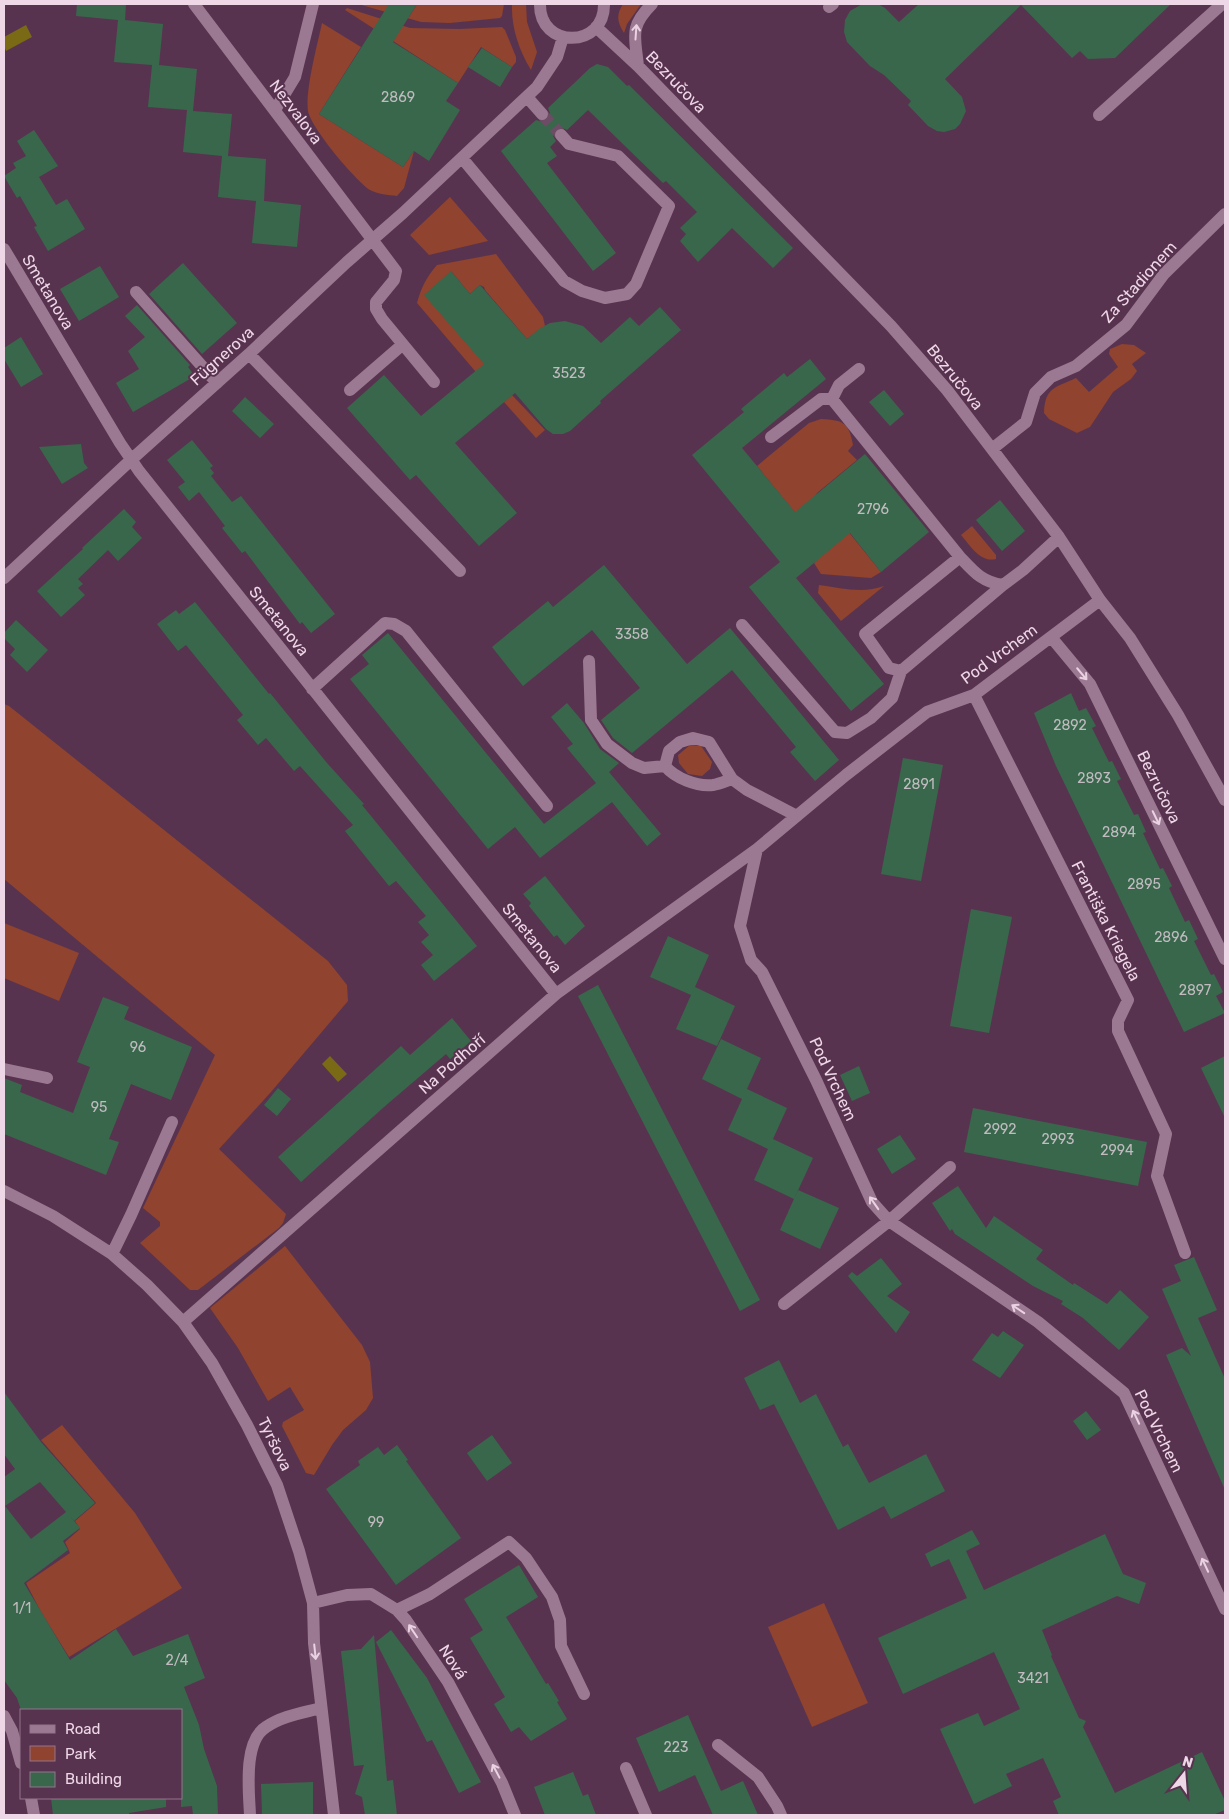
<svg xmlns="http://www.w3.org/2000/svg" width="1229" height="1819" viewBox="0 0 1229 1819" font-family="Rubik,sans-serif">
<style>
.green{fill:#90432e}
.water{fill:#7a6915}
.building{fill:#39674c;fill-rule:evenodd}
.lines{fill:none;stroke-linecap:round;stroke-linejoin:round}
.minor-tunnel{stroke:#6e4c66;stroke-width:12;stroke-dasharray:12 6;stroke-linecap:butt}
.minor{stroke:#9c7992;stroke-width:12}
.oneway{stroke:#ead2e3}
.labels{text-anchor:middle;dominant-baseline:central;stroke-width:4;stroke-linejoin:round;paint-order:stroke}
.number-label{font-size:14px;fill:#c1bbc0}
.street-label{font-size:16px;fill:#eed7e7;stroke:#58334f}
</style>
<rect width="100%" height="100%" fill="#58334f"/>
<path class="green" d="M358,4H387L409,17L417,4H504L502,16L500,18L450,23L421,22Z
M512,4H526L527,22L537,52L531,70C519,50 511,27 512,4Z
M623,4H641L627,24L624,33C617,22 616,15 623,4Z
M347,8L410,28L459,29L502,27L505,30L516,57V62L512,67L481,47L458,83L345,10Z
M322,23L361,47L319,114L403,167L414,151L404,188L397,196C389,195 377,194 370,190C355,180 311,128 308,111C305,91 317,46 322,23Z
M450,197L488,241L429,255L410,235Z
M496,254L543,317L545,326L527,339L485,290L484,287L480,285L470,294L451,271L496,377L487,385L417,303C421,288 427,276 437,265Z
M1122,344L1134,345L1146,353L1132,364L1137,371L1131,379L1113,392L1090,427L1077,433L1049,419L1044,413C1045,387 1055,388 1076,378L1089,392L1118,367L1109,354L1110,349Z
M512,395L545,430L536,438L504,402Z
M821,419C844,420 849,423 853,445L848,451L857,460L817,493L801,520L757,466L809,423Z
M843,525L881,572L871,578L821,574L814,563Z
M972,526L996,555V559C980,563 970,545 961,535Z
M819,585C841,588 863,594 884,586L841,621L818,593Z
M4,704L9,706L328,961L347,985L348,1001L271,1092L219,1149L286,1214L283,1223L279,1228L198,1290H190L140,1243L160,1226V1222L143,1208L215,1055L4,879Z
M690,745L701,746L712,762L710,769L702,776L688,774L679,763L678,755Z
M4,923L79,953L59,1001L4,978Z
M285,1246L362,1345L370,1362L373,1398L366,1410L343,1430L332,1445L314,1475L306,1473L282,1426L283,1422L304,1410L290,1387L268,1401L238,1348L210,1308Z
M62,1425L135,1513L182,1588L69,1657L41,1612L26,1583L70,1553L65,1542L80,1529L75,1521L96,1503L41,1440Z
M824,1603L868,1703L812,1727L768,1627Z"/>
<path class="water" d="M26,25L32,37L6,51L4,46V37Z
M330,1056L347,1074L338,1082L322,1064Z"/>
<path class="building" d="M77,4H126L125,20L163,24L159,65L197,69L193,111L232,114L228,156L266,159L264,201L301,205L297,247L252,243L256,201L218,197L222,156L183,152L187,110L148,107L152,65L114,62L118,20L76,16Z
M389,4H417L393,42L458,83L446,101L460,110L429,161L414,151L403,167L319,114Z
M862,4H878L885,8L899,22L919,4H1171L1115,58L1088,59L1080,51L1072,58L1021,5L945,79L962,97L966,111L960,124L955,129L944,132L937,131L928,126L908,105L911,101L884,75L870,66L847,42L844,32L845,20L850,11Z
M482,48L512,67L500,87L468,67Z
M597,64L608,67L627,86L629,85L793,248L773,268L732,228L698,262L680,241L686,234L680,228L697,212L666,181L663,183L588,110L567,130L560,127L555,129L553,136L556,141L550,147L557,156L547,163L616,253L593,271L501,151L536,120L543,122L548,120L550,113L548,108L590,68Z
M34,130L58,166L39,177L56,205L67,199L85,229L48,251L34,227L37,226L20,196L17,198L4,176L16,168L13,163L26,156L17,141Z
M183,263L237,323L202,354L149,294Z
M100,266L119,297L79,321L60,289Z
M451,271L470,294L480,285L527,339L539,329L550,323L565,321L583,326L601,343L630,317L639,326L660,307L681,330L600,401L601,403L570,431L563,434H553L546,429L515,393L455,443L517,513L479,546L416,475L410,480L347,408L384,375L421,416L484,364L424,295Z
M137,305L190,365L188,367L195,376L133,412L116,383L139,369L128,351L145,337L125,316Z
M21,337L43,374L21,387L4,359V348Z
M810,359L826,379L742,448L795,512L865,454L929,532L881,572L850,533L796,578L884,684L851,711L749,587L780,562L692,455L744,412L741,409L784,373L787,377Z
M884,390L904,414L890,426L869,402Z
M245,397L274,424L260,438L232,411Z
M192,440L213,466L210,468L214,473L211,476L232,502L241,496L335,614L311,633L302,622L300,624L245,551L242,553L222,528L225,526L199,492L189,501L178,487L185,482L167,460Z
M81,444L84,463L88,468L62,484L39,447Z
M1000,500L1025,531L1002,551L976,520Z
M124,509L136,522L132,527L142,538L118,561L108,550L78,579L83,584L78,588L85,595L61,617L37,591L83,549L82,548Z
M604,565L687,664L730,628L839,760L815,781L790,752L796,747L732,670L632,753L613,738L601,720L640,688L592,630L523,686L492,647L548,601L553,607Z
M195,602L269,694L270,693L327,763L364,804L362,805L477,946L434,981L421,965L433,955L421,942L429,935L418,922L426,916L396,881L389,886L345,831L353,825L300,766L294,771L266,738L258,745L237,720L243,715L186,645L178,651L157,624L176,610L179,614Z
M16,620L48,650L27,672L10,655L15,649L4,638V633Z
M388,633L544,824L596,783L567,748L573,744L551,717L567,703L584,723L600,749L619,763L609,772L661,834L647,846L612,802L540,858L515,827L488,849L350,679L369,664L362,655Z
M1071,693L1079,711L1086,708L1096,726L1092,728L1109,762L1112,761L1121,779L1117,781L1134,815L1138,814L1146,832L1143,833L1160,869L1163,868L1172,886L1169,888L1185,922L1189,920L1198,939L1194,941L1211,975L1214,974L1223,992L1216,996L1225,1013L1184,1032L1056,766L1034,713Z
M903,758L943,765L921,881L881,874Z
M545,876L585,926L565,945L557,935L554,937L529,906L531,903L523,894Z
M971,909L1012,917L989,1033L950,1026Z
M668,936L709,955L695,987L735,1006L717,1046L676,1029L691,995L650,977Z
M598,985L760,1300L740,1311L578,996Z
M103,997L129,1007L124,1019L192,1047L171,1100L131,1084L109,1139L119,1142L106,1175L4,1134V1078L22,1085L20,1092L73,1113L90,1067L77,1062Z
M452,1018L471,1041L450,1059L446,1054L384,1107L301,1182L278,1157L401,1046L410,1055Z
M721,1039L761,1058L747,1089L787,1108L773,1139L813,1158L794,1199L754,1180L768,1149L728,1130L742,1099L702,1079Z
M1225,1056V1118L1201,1068Z
M859,1066L870,1093L852,1101L840,1075Z
M278,1088L291,1099L277,1116L264,1105Z
M973,1108L1147,1142L1138,1186L964,1152Z
M900,1135L916,1159L892,1174L877,1149Z
M958,1186L986,1228L994,1216L1043,1250L1036,1259L1073,1285L1074,1283L1107,1304L1120,1290L1149,1317L1119,1350L1083,1318L1061,1304L1063,1301L1033,1286L955,1234L952,1229L950,1231L932,1203Z
M798,1190L839,1208L820,1249L780,1230Z
M1194,1257L1217,1310L1198,1318L1225,1379V1490L1166,1355L1182,1348L1191,1356L1162,1289L1181,1281L1174,1265Z
M881,1258L902,1284L887,1296L910,1312L896,1333L848,1276L852,1272L857,1276Z
M1003,1331L1024,1345L1000,1378L972,1360L992,1333L998,1337Z
M779,1360L800,1403L816,1394L843,1447L848,1444L869,1483L926,1454L945,1491L891,1519L884,1506L838,1530L774,1404L760,1410L744,1378Z
M4,1392L41,1442L95,1503L74,1521L70,1516L80,1528L63,1541L68,1550L24,1583L70,1660L116,1629L133,1656L188,1634L205,1678L184,1687L199,1725L204,1749L217,1786L218,1815H193L192,1806L181,1807V1710H21L17,1698L4,1680V1477L15,1469L4,1454ZM40,1482L66,1512L31,1539L5,1506Z
M1086,1411L1101,1430L1087,1440L1073,1421Z
M492,1435L512,1463L487,1481L467,1453Z
M397,1445L408,1460L406,1461L461,1538L396,1585L326,1489L360,1465L358,1461L378,1447L384,1455Z
M972,1530L980,1544L966,1551L984,1590L1105,1534L1123,1574L1146,1583L1139,1604L1117,1596L1042,1630L1052,1655L1051,1656L1079,1718L1086,1721L1083,1727L1115,1793L1202,1752L1225,1801V1810L1213,1815H1059L1053,1801L1061,1797L1043,1758L1006,1774L1012,1786L974,1804L940,1729L978,1713L984,1726L1020,1709L994,1652L903,1694L878,1638L967,1598L949,1559L931,1567L925,1554Z
M519,1565L538,1597L506,1617L546,1684L548,1683L559,1701L557,1702L567,1719L531,1741L519,1727L511,1732L494,1704L505,1697L470,1638L483,1630L464,1599Z
M391,1630L427,1678L481,1782L459,1793L432,1740L427,1742L376,1642Z
M374,1635L387,1781L393,1780L397,1815H365L362,1797L355,1794L364,1765L354,1766L341,1651L361,1649Z
M688,1715L721,1791L743,1781L758,1815H713L695,1775L659,1792L636,1738Z
M573,1772L583,1796L588,1794L596,1815H545L534,1787Z
M313,1782V1815H262L261,1784Z
M51,1798H166V1807L129,1813V1815H53Z"/>
<g class="lines">
<path class="minor-tunnel" d="M542,114L561,135"/>
<path class="minor" d="M194,4L396,271L394,280L376,302V309L382,319L434,382
M540,4C539,49 605,49 604,4
M829,7L833,4
M596,27L638,66L891,326L947,390L1059,537L1100,600L1130,638L1178,715L1225,800
M638,66C635,36 629,27 652,4
M527,97L542,114
M275,110L295,77L313,4
M1099,115L1222,4
M462,158L564,281L582,291L605,298L627,294L636,284L669,206L618,156L569,144L561,135
M4,249L120,443L139,471L556,994
M136,292L217,383
M249,354L460,571
M350,390L402,345
M832,399L839,385L859,369
M771,437L821,399H832L960,557C974,572 982,582 1003,585L1023,570L1059,537
M992,449L1026,422L1035,393L1051,377L1076,366L1126,325L1164,274L1225,214
M4,578L132,459L249,354L347,262L403,213L537,87L557,57L563,37
M742,625L835,732L847,733L871,718L892,698L901,671L1003,585
M1051,637L1090,684L1225,959
M589,661L591,720L607,744L632,763L644,768L665,766
M901,671L889,668L865,634L960,557
M312,689L385,623L394,624L406,631L547,806
M974,695L1128,1000L1118,1021V1031L1166,1134L1157,1176L1185,1253
M665,766L669,751L680,742L693,738L709,742L732,779L747,790L797,816
M665,766C675,778 697,787 713,785C719,784 726,781 732,779
M757,849L740,926L751,960L762,972L816,1080L872,1202L889,1221L1038,1322L1124,1393L1225,1609
M4,1069L47,1078
M4,1191L53,1216L112,1254L147,1285L183,1322L212,1363L247,1425L277,1485L299,1551L313,1603L314,1643L334,1815
M112,1254L131,1215L172,1122
M784,1304L889,1221L950,1167
M183,1322L556,994L757,849L846,775L927,712L974,695L1100,600
M313,1603L347,1595L371,1594L397,1610L406,1620L448,1682L502,1783L515,1815
M397,1610L430,1594L509,1542L526,1558L552,1597L560,1620L561,1646L584,1694
M4,1716L12,1731L21,1763
M718,1745L758,1777L777,1806L781,1815
M626,1768L646,1815
M31,1798L34,1815
M250,1815C249,1792 243,1741 266,1727C282,1716 302,1713 321,1708"/>
</g>
<defs><path id="oneway-shaft" d="M-6 0H5M1.5-3L5.5 0L1.5 3" fill="none" stroke-width="1.6" stroke-linecap="round" stroke-linejoin="round" transform="scale(1.25)"/></defs>
<g class="oneway">
<use href="#oneway-shaft" transform="translate(636 32) rotate(-86)"/>
<use href="#oneway-shaft" transform="translate(1082 674) rotate(50)"/>
<use href="#oneway-shaft" transform="translate(1156 818) rotate(64)"/>
<use href="#oneway-shaft" transform="translate(874 1203) rotate(-125)"/>
<use href="#oneway-shaft" transform="translate(1018 1309) rotate(-146)"/>
<use href="#oneway-shaft" transform="translate(1136 1417) rotate(-115)"/>
<use href="#oneway-shaft" transform="translate(1205 1565) rotate(-115)"/>
<use href="#oneway-shaft" transform="translate(413 1631) rotate(-124)"/>
<use href="#oneway-shaft" transform="translate(315 1652) rotate(84)"/>
<use href="#oneway-shaft" transform="translate(496 1771) rotate(-118)"/>
</g>
<g class="labels">
<g class="number-label">
<text x="398" y="97">2869</text>
<text x="569" y="373">3523</text>
<text x="873" y="509">2796</text>
<text x="632" y="634">3358</text>
<text x="1070" y="725">2892</text>
<text x="1094" y="778">2893</text>
<text x="919" y="784">2891</text>
<text x="1119" y="832">2894</text>
<text x="1144" y="884">2895</text>
<text x="1171" y="937">2896</text>
<text x="1195" y="990">2897</text>
<text x="138" y="1047">96</text>
<text x="99" y="1107">95</text>
<text x="1000" y="1129">2992</text>
<text x="1058" y="1139">2993</text>
<text x="1117" y="1150">2994</text>
<text x="376" y="1522">99</text>
<text x="22" y="1608">1/1</text>
<text x="177" y="1660">2/4</text>
<text x="1033" y="1678">3421</text>
<text x="676" y="1747">223</text>
</g>
<g class="street-label">
<text transform="translate(676 82) rotate(46)">Bezručova</text>
<text transform="translate(296 112) rotate(53)">Nezvalova</text>
<text transform="translate(1139 282) rotate(-48)">Za Stadionem</text>
<text transform="translate(48 292) rotate(59)">Smetanova</text>
<text transform="translate(222 356) rotate(-42)">Fügnerova</text>
<text transform="translate(955 377) rotate(51)">Bezručova</text>
<text transform="translate(279 621) rotate(51)">Smetanova</text>
<text transform="translate(999 654) rotate(-36)">Pod Vrchem</text>
<text transform="translate(1159 787) rotate(64)">Bezručova</text>
<text transform="translate(1106 921) rotate(63)">Františka Kriegela</text>
<text transform="translate(532 938) rotate(51)">Smetanova</text>
<text transform="translate(452 1064) rotate(-41)">Na Podhoří</text>
<text transform="translate(833 1079) rotate(65)">Pod Vrchem</text>
<text transform="translate(1159 1431) rotate(64)">Pod Vrchem</text>
<text transform="translate(275 1444) rotate(64)">Tyršova</text>
<text transform="translate(453 1662) rotate(57)">Nová</text>
</g>
</g>
<rect width="1229" height="1819" fill="none" stroke="#eed7e7" stroke-width="10"/>
<rect x="20" y="1709" width="162" height="90" fill="#58334f" stroke="#94758c"/>
<rect x="30" y="1725" width="25" height="8" fill="#9c7992" stroke="#94758c"/>
<text x="65" y="1734" font-size="15" fill="#eed7e7">Road</text>
<rect x="30" y="1746" width="25" height="15" fill="#90432e" stroke="#94758c"/>
<text x="65" y="1759" font-size="15" fill="#eed7e7">Park</text>
<rect x="30" y="1772" width="25" height="15" fill="#39674c" stroke="#94758c"/>
<text x="65" y="1784" font-size="15" fill="#eed7e7">Building</text>
<g transform="translate(1184 1774) rotate(17)" stroke="#58334f" stroke-width="4" paint-order="stroke">
<path d="M0-4L9 19L0 12L-9 19Z" fill="#eed7e7"/>
<text y="-8" font-size="14" font-weight="bold" text-anchor="middle" fill="#eed7e7">N</text>
</g>
</svg>
